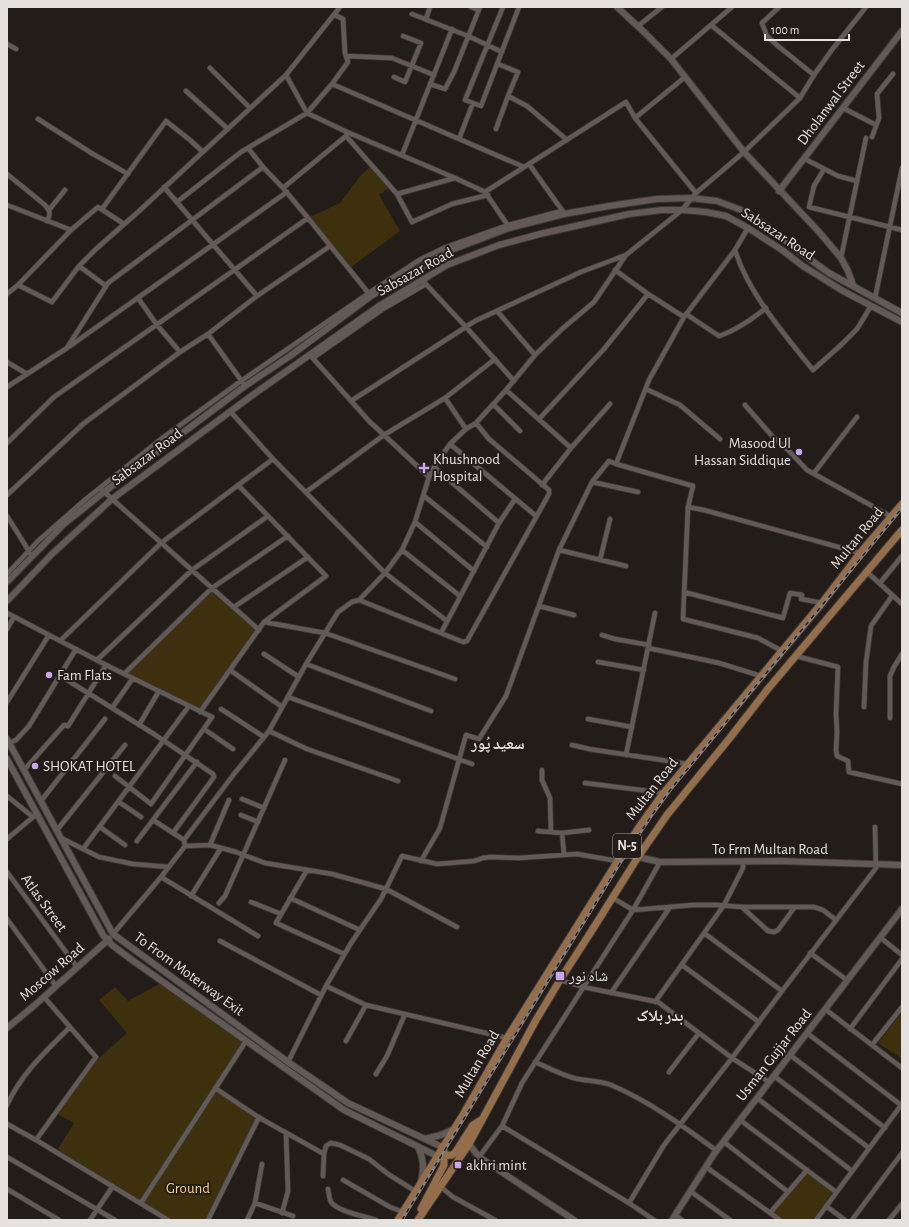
<svg xmlns="http://www.w3.org/2000/svg" width="909" height="1227" viewBox="0 0 909 1227" font-family="'Alegreya Sans','Noto Naskh Arabic',sans-serif">
<style>
.green{fill:#3e300c}
.lines{fill:none;stroke-linecap:round;stroke-linejoin:round}
.street-casing{stroke:#3c3735;stroke-width:6}
.secondary-casing{stroke:#3c3735;stroke-width:8}
.primary-casing{stroke:#3c3735;stroke-width:9}
.street{stroke:#615a57;stroke-width:4.5}
.secondary{stroke:#615a57;stroke-width:6}
.primary{stroke:#936e48;stroke-width:7}
.rail-casing{stroke:#847f7d;stroke-width:3}
.rail{stroke:#231d1a;stroke-width:1.5;stroke-dasharray:4.5;stroke-linecap:butt}
.poi-dot{fill:#c7a6ef;stroke:#231d1a;stroke-width:1.5}
.labels{text-anchor:middle;dominant-baseline:central;stroke-width:4;stroke-linejoin:round;paint-order:stroke}
.shield{fill:#231d1a;stroke:#aba6a4;stroke-width:1}
.shield-label{font-size:14px;font-weight:bold;fill:#e5e1df}
.street-label{font-size:15px;fill:#e5e1df;stroke:#231d1a}
.poi-label{font-size:15px;fill:#e5e1df;stroke:#231d1a;text-anchor:start}
.park-label{font-size:15px;fill:#f9d37b;stroke:#231d1a}
.neighbourhood-label{font-size:16px;font-weight:bold;fill:#e3dbd7;stroke:#231d1a}
</style>
<rect width="100%" height="100%" fill="#231d1a"/>
<path class="green" d="M374,163L391,186L379,195L400,231L350,268L308,218L340,203L361,175Z
M211,587L259,630L200,712L124,674Z
M163,982L246,1041L215,1088L259,1117L208,1220H168L56,1152L74,1123L55,1113L96,1057L98,1059L127,1033L99,1000L115,987L128,1001Z
M902,1012V1059L878,1043Z
M807,1173L832,1193L812,1220H783L773,1213Z"/>
<g class="lines">
<g class="street-casing">
<path id="street" d="M471,7L478,10
M503,7L465,100L481,106L519,7
M779,7L762,23L767,36L778,46L814,75
M412,14L468,36L502,52
M426,19L430,7
M711,25L800,98
M638,26L662,7
M7,44L16,49
M346,56L392,58L434,75
M671,59L732,7
M210,68L250,108
M286,75L307,113L332,84L348,62L345,53L343,19L335,15
M394,77L405,82L421,43L403,36
M685,77L635,118L696,193
M332,84L524,167
M430,84L445,89L454,72L480,7
M186,91L228,129
M508,96L527,106L567,140
M843,108L876,125
M38,119L93,154L109,163L128,174
M496,129L508,96L518,72L498,64
M347,132L455,178
M872,137L879,118L877,94L893,74
M459,139L473,103
M248,148L263,167
M402,155L452,29
M805,159L838,176L857,181
M529,164L564,213
M824,169L814,186L809,207L902,230
M7,174L45,205C50,211 51,214 47,221
M164,187L257,296
M283,188L346,136
M485,192L626,102L635,118
M397,194L412,222L452,204L488,195
M177,202L241,152L307,113L347,132L346,136L397,194L455,178L485,192L509,227
M7,205L71,230
M102,209L166,121L190,140L203,152
M49,210L65,190
M735,250C748,293 785,335 813,370L842,344L857,329L871,306
M841,258L866,138
M79,266L106,286
M615,270L648,294L684,317L735,250L748,228
M422,280L466,327L514,381
M18,285L52,302L79,266L96,249L138,212L286,75L340,7
M7,294L18,285L71,230L98,207L124,224
M138,298L157,325L180,352
M875,298L902,168
M497,311L535,355
M686,314L719,336C737,330 751,320 766,308
M208,334L243,383
M70,346L287,192
M310,355L369,421L429,477
M313,358L383,309L426,284
M7,362L27,374
M7,387L67,348L108,283L263,167L283,188L308,218L370,295
M646,389L680,405L720,439
M506,390L571,448
M445,398L466,429
M351,401L475,321L581,272L626,255
M493,404L520,431
M745,405L773,437L787,449L807,470L892,517
M230,411L273,459L385,573L447,621
M539,419L604,349L648,294
M7,443L54,397L308,218
M450,444L536,516
M616,464L649,380L684,317
M434,467L499,523
M814,473L857,417
M592,482L638,492
M542,485L571,448L610,404
M102,490L259,630
M306,492L384,435L445,398L495,359
M7,495L83,424L180,352L208,334L257,296L330,246
M424,496L487,547
M688,507L704,510L860,553
M7,516L32,556
M415,522L474,571
M402,550L460,596
M559,550L626,566
M600,560L610,519
M866,571L902,604
M7,574L38,541L86,499L161,439L241,381L369,293L421,259L446,247L508,225L562,211
M880,583L902,556
M684,592L783,618L790,593L802,595L801,599L822,603
M359,600L385,573L402,550L415,522L429,477L434,467L450,444L466,429L476,423L506,390L535,355L562,329L594,302L626,255L682,210L696,193L744,152L800,98L814,75L831,51L866,7
M539,606L574,615
M234,607L308,557
M7,613L106,665L212,717L151,804L115,776
M264,622L325,633L455,679
M7,629L14,617
M441,633L499,523L515,499
M602,635L615,639L649,645
M60,641L161,543L273,459
M648,648L719,663L761,676
M264,654L299,677
M796,656L838,667L836,714L837,732L836,750L837,756L848,761L849,772L902,784
M97,660L192,570L268,516
M598,662L644,670
M306,664L431,711
M230,670L282,707
M124,674L212,588L288,536
M59,675L154,734L213,774L214,777L173,833
M288,697L472,764
M7,702L49,635
M864,707L866,662L871,626L892,596
M112,708L133,678
M221,709L264,737
M200,712L264,622L326,576L238,485
M890,718V676L894,667L902,654
M588,719L632,727
M139,725L159,691
M204,729L233,749
M269,731L307,749L398,781
M9,743L16,740L29,726L76,649
M572,745L589,749L688,764
M626,755L655,613
M24,770L64,725L68,726L106,665
M542,770V780L550,798L551,832
M585,783L665,793
M7,796L33,817L37,815
M242,799L264,808
M41,801L105,719
M119,802L141,817
M241,815L258,822
M153,820L184,840
M100,827L125,845
M57,830L125,745
M538,831L562,833L589,830
M562,833L564,854
M61,838L99,857L133,864L169,867
M7,839L33,817
M137,841L197,762
M210,845L229,800
M185,846L210,845L236,852L265,863L332,874L386,889L457,927
M83,849L189,706
M421,861L440,828L466,735L479,739L506,696L559,550L592,482L609,461L616,464L693,486L688,507L683,619L758,638L782,651
M307,870L276,923L344,954
M7,872L77,967
M161,877L258,936
M191,896L221,848
M290,898L360,930
M613,898L633,910L693,905H717L742,907H814L823,910L836,920
M251,902L281,914
M219,903L225,896L285,760
M742,907L768,931L774,932L778,930L794,908
M7,919L56,986
M704,933L782,991
M113,934L161,877L185,846L184,840L234,774L269,731L306,664L338,612L352,602L359,600L463,642L467,641L549,494V490L489,439L476,423
M881,938L902,955
M220,941L321,995
M810,953L847,980
M682,965L759,1022
M560,980L583,987L658,1002L732,1058L769,1082
M326,986L366,1005L507,1038
M611,993L670,907
M655,1002L724,905L743,868V862
M825,1009L902,1068
M850,1029L902,959
M807,1033L901,1105
M346,1041L366,1005
M872,1045L902,1007
M790,1055L885,1128
M288,1062L326,986L351,943L381,899L402,856L437,864L474,861L483,858L491,857L519,858L577,854L617,861
M535,1062C547,1067 566,1077 578,1079C589,1081 600,1081 611,1085C649,1101 683,1126 717,1151
M669,1072L699,1033
M376,1074L387,1056L405,1014
M774,1076L869,1148
M215,1088L258,1117L324,1154L323,1176
M757,1098L852,1171
M7,1105C21,1074 46,1051 70,1027
M740,1120L836,1192
M7,1124L36,1140L168,1220
M502,1126L629,1203L654,1220
M36,1140L96,1057L44,997
M724,1142L788,1192
M324,1154L326,1146L329,1144L331,1143L340,1145L369,1159L388,1174L415,1191
M7,1157L115,1220
M479,1157L502,1126L522,1083L633,910L660,862
M706,1167L780,1220
M343,1180L390,1207L403,1212
M441,1187L453,1197L495,1220
M7,1189L59,1220
M328,1189C329,1193 329,1198 331,1202C338,1212 365,1216 376,1220
M690,1191L730,1220
M141,1203L246,1041
M255,1203L293,1216
M629,1203L664,1145L732,1058L782,991L876,868L875,827
M826,1206L845,1220
M282,1213L288,1191L286,1133
M770,1213L807,1170
M675,1215L682,1220
M90,1220L113,1186
M208,1220L259,1117
M247,1220L255,1203L262,1164
M816,1220L902,1104
M852,1220L902,1153
M889,1220L902,1204"/>
</g>
<g class="secondary-casing">
<path id="secondary" d="M617,7L645,33L671,59L744,152L820,233L841,258L848,271L853,285
M779,191L902,31
M7,582L64,524L104,492L245,386L290,356L371,296L451,250L509,228L564,214L609,206L657,199L691,198L717,201L741,210L765,225L800,252L829,273L902,313
M7,601L52,554L112,499L254,394L379,306L447,265L499,245L540,234L629,214L662,210H682L706,212L726,216L748,228L782,250L803,266L843,291L902,322
M7,739L113,934L288,1062L348,1103L442,1147
M7,759L103,935L112,945L132,960L344,1110L437,1156
M638,857L660,862L780,861L902,865
M7,1028L36,1004L109,939
M425,1139L441,1135L454,1129
M469,1144L479,1157L574,1220
M418,1147C424,1160 424,1167 421,1181
M672,1220L714,1154L902,909"/>
</g>
<g class="primary-casing">
<path id="primary" d="M441,1156L452,1155L455,1153L473,1125L481,1120
M421,1209L444,1165V1151L442,1147
M398,1220L464,1113L507,1038L639,827L662,795L822,603L860,553L902,504
M418,1220L469,1144L536,1020L560,980L596,924L638,857L667,815L729,739L767,690L902,530"/>
</g>
<use href="#street" class="street"/>
<use href="#secondary" class="secondary"/>
<use href="#primary" class="primary"/>
<g class="rail-casing">
<path id="rail" d="M402,1220L617,868L652,815L671,789L902,508"/>
</g>
<use href="#rail" class="rail"/>
</g>
<g class="poi-dot">
<circle cx="799" cy="452" r="4"/>
<path d="M422 462h4v4h4v4h-4v4h-4v-4h-4v-4h4z"/>
<circle cx="49" cy="675" r="4"/>
<circle cx="35" cy="766" r="4"/>
<rect x="555" y="971" width="10" height="10" rx="2"/>
<rect x="454" y="1161" width="8" height="8" rx="2"/>
</g>
<g class="labels">
<rect class="shield" x="613" y="834" width="28" height="24" rx="3"/>
<g class="shield-label">
<text x="627" y="846">N-5</text>
</g>
<g class="street-label">
<text transform="translate(831 103) rotate(-53)">Dholanwal Street</text>
<text transform="translate(778 234) rotate(33)">Sabsazar Road</text>
<text transform="translate(415 272) rotate(-29)">Sabsazar Road</text>
<text transform="translate(147 457) rotate(-37)">Sabsazar Road</text>
<text transform="translate(857 538) rotate(-51)">Multan Road</text>
<text transform="translate(652 789) rotate(-52)">Multan Road</text>
<text x="770" y="849">To Frm Multan Road</text>
<text transform="translate(44 903) rotate(54)">Atlas Street</text>
<text transform="translate(52 972) rotate(-41)">Moscow Road</text>
<text transform="translate(189 974) rotate(36)">To From Moterway Exit</text>
<text transform="translate(774 1055) rotate(-52)">Usman Gujjar Road</text>
<text transform="translate(477 1064) rotate(-60)">Multan Road</text>
</g>
<g class="poi-label">
<text x="791" y="443" text-anchor="end">Masood Ul<tspan x="791" dy="17">Hassan Siddique</tspan></text>
<text x="433" y="459">Khushnood<tspan x="433" dy="17">Hospital</tspan></text>
<text x="57" y="675">Fam Flats</text>
<text x="43" y="766">SHOKAT HOTEL</text>
<text x="569" y="976">شاہ نور</text>
<text x="466" y="1165">akhri mint</text>
</g>
<g class="park-label">
<text x="188" y="1188">Ground</text>
</g>
<g class="neighbourhood-label">
<text x="498" y="744">سعید پُور</text>
<text x="660" y="1016">بدر بلاک</text>
</g>
</g>
<rect width="909" height="1227" fill="none" stroke="#e5e1df" stroke-width="16"/>
<path d="M765 34v6h84v-6" fill="none" stroke="#e5e1df" stroke-width="2"/>
<text x="771" y="34" font-size="12" fill="#e5e1df" stroke="#231d1a" stroke-width="3" paint-order="stroke">100 m</text>
</svg>
